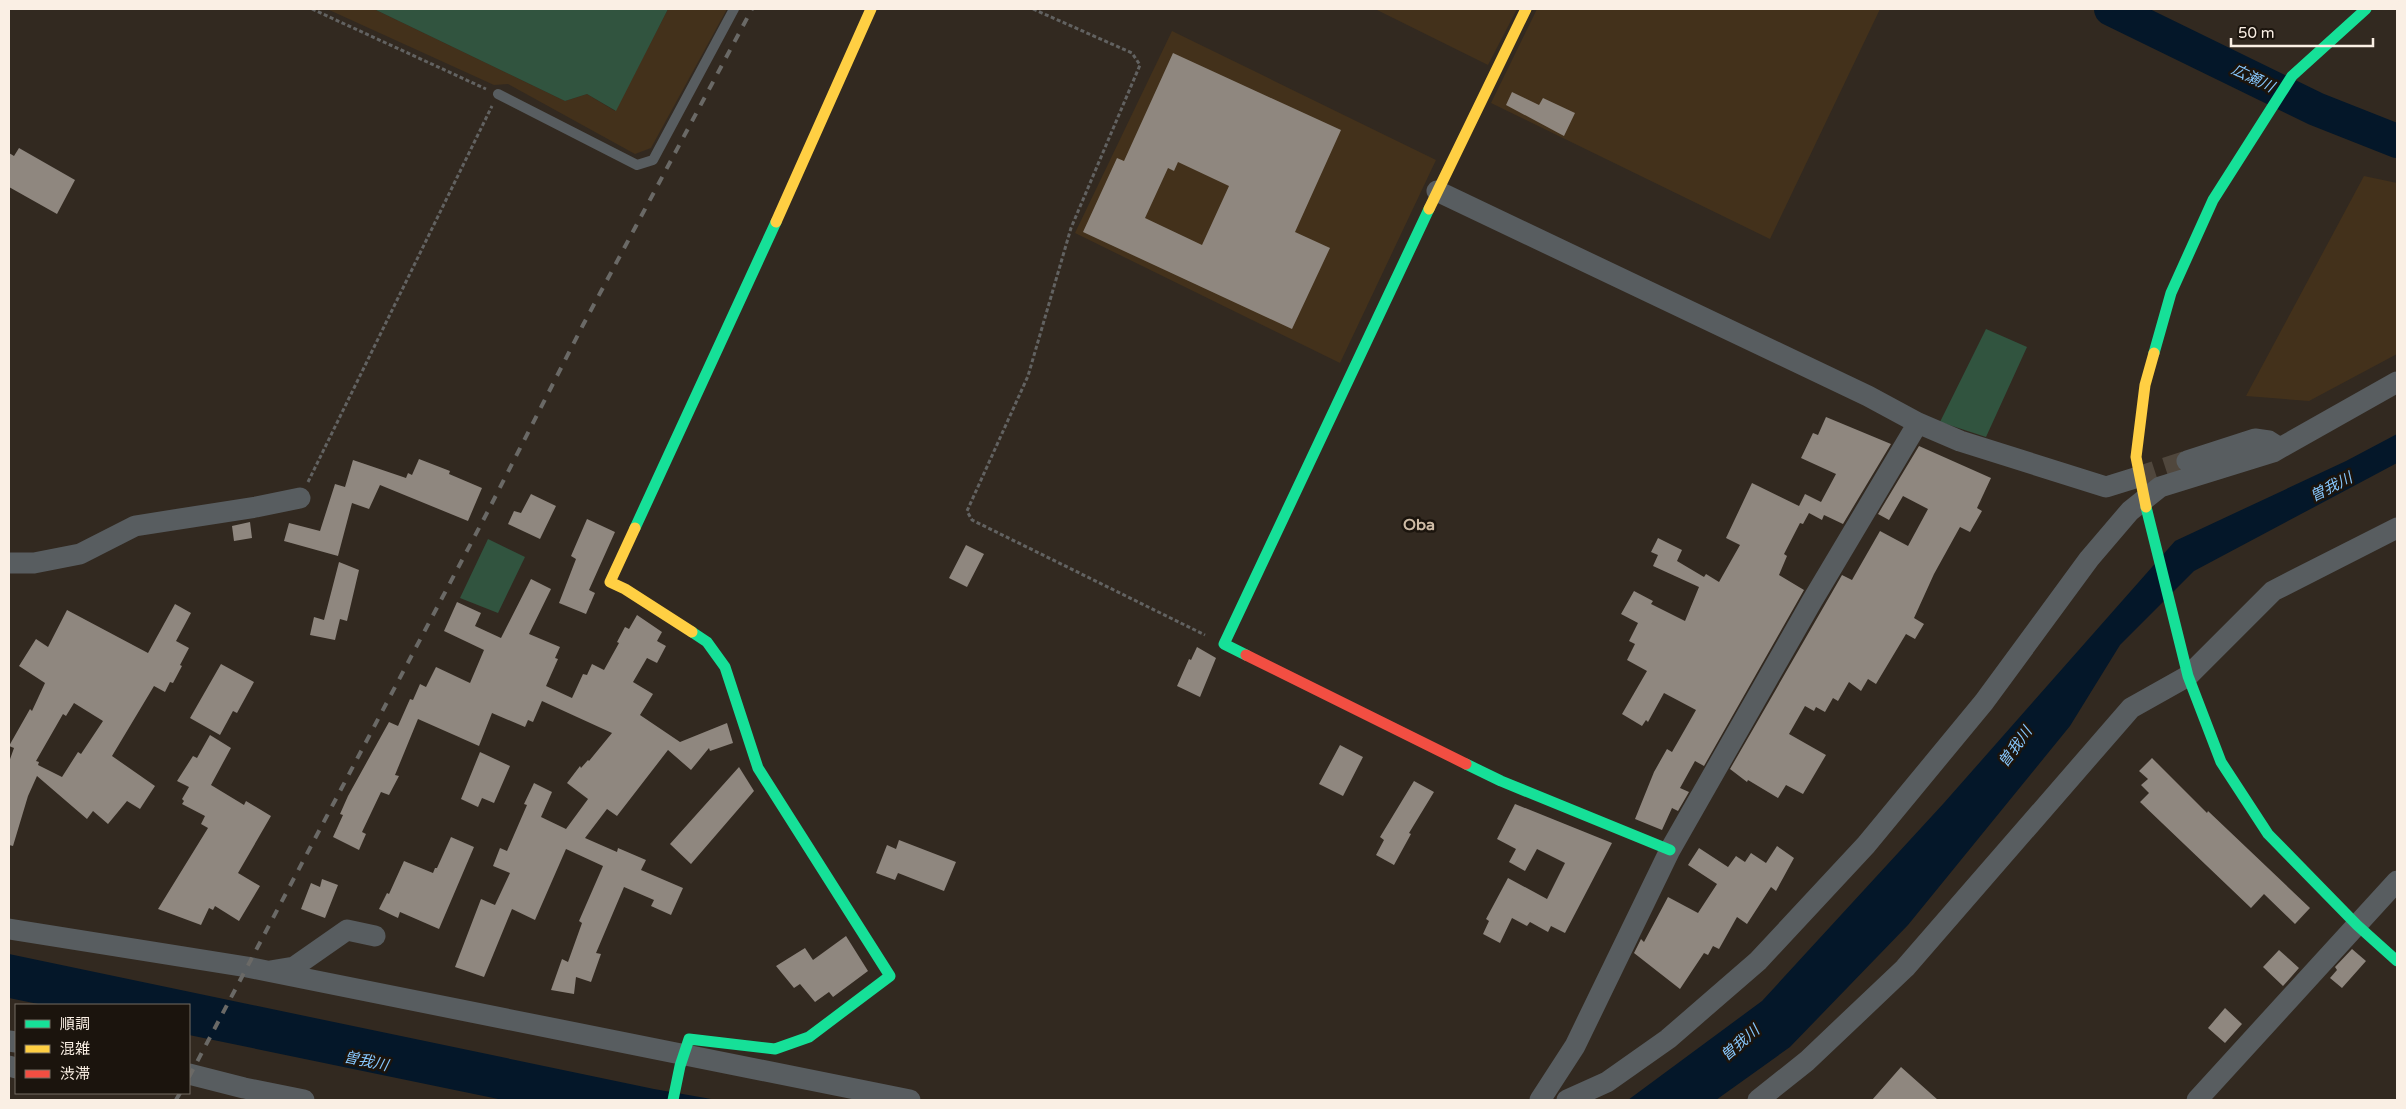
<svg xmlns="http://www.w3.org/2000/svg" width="2406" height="1109" viewBox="0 0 2406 1109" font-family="'Varela Round','Noto Sans JP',sans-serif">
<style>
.built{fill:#43311b}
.green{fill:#31543f}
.water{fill:#041729}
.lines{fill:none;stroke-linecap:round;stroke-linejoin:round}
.river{stroke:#041729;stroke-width:34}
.building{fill:#8f877f;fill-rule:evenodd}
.street-tunnel{stroke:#50473d;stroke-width:21;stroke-dasharray:21 11;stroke-linecap:butt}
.path{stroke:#626261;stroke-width:3;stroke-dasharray:4 2.5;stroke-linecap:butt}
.lane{stroke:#585d60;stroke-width:10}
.street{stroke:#585d60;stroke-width:21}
.fast{stroke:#16e098;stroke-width:11}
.slow{stroke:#ffcf43;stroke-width:11}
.jam{stroke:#f24e42;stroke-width:11}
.rail{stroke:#6a6966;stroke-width:4;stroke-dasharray:9 9;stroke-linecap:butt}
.labels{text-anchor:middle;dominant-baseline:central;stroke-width:5;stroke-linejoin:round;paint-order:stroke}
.water-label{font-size:15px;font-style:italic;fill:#86c5fa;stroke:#1b140d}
.quarter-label{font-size:16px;font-weight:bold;fill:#cfbca6;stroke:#1b140d}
</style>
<rect width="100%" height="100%" fill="#322920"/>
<path class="built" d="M327,9H374L565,101L587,94L615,111L668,9H727L651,148L635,154L508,84L494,85Z
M1375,9H1517L1488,65Z
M1537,9H1880L1770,239L1491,103Z
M1172,31L1436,160L1340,363L1075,233Z
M2364,176L2397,183V354L2309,401L2246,396Z"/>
<path class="green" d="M374,9H668L616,111L587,94L565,101Z
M1986,329L2027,347L1986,437L1940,422Z
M488,539L525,557L498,613L460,598Z"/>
<path class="water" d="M2397,434V463L2194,571L2120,645L2070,726L1908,925L1790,1047L1716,1100H1628L1762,1001L1943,804L2175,541L2346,461Z
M9,954L654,1089L717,1100H503L189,1035V1005H43L9,998Z"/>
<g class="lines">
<path class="river" d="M2111,9L2316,109L2397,141"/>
</g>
<path class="building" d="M1173,53L1341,130L1295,232L1330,248L1292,329L1083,232L1117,158L1124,161ZM1178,162L1229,186L1202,245L1145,218L1168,168L1174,171Z
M1512,92L1539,105L1543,98L1575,113L1564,136L1506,105Z
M19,148L75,180L57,214L9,187V153L14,156Z
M1826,417L1891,444L1843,524L1824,515L1822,520L1809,513L1803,524L1800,523L1784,554L1787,556L1779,575L1804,590L1704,766L1695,761L1680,788L1689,792L1678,811L1672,808L1662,830L1635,819L1654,772L1667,749L1672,752L1696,710L1664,693L1648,722L1646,720L1642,726L1622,714L1647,671L1627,660L1635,644L1629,641L1638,623L1621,614L1634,591L1653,601L1651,604L1685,621L1699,587L1653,566L1658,555L1651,552L1658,538L1682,550L1677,561L1704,577L1706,574L1719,582L1740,545L1726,538L1752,483L1799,506L1805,494L1821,502L1836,474L1801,458L1813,433L1818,435Z
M1919,446L1991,478L1977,508L1982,511L1970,532L1960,527L1934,574L1914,618L1924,624L1915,639L1906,634L1876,684L1868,679L1861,691L1849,682L1838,701L1833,698L1825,712L1816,707L1814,711L1805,706L1789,734L1826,755L1803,794L1786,785L1778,798L1748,780L1747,782L1730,769L1842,575L1852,580L1880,531L1908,546L1928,509L1903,496L1889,520L1878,514Z
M419,459L450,471L449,474L482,488L468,521L380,485L369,509L352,503L338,556L284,541L289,523L320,531L335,484L345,487L353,460L406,478L408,473L412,475Z
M531,494L556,506L540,539L508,524L514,511L521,513Z
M587,519L615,532L589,590L595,593L586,614L559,603L576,559L571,556Z
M250,522L252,538L234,541L232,526Z
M966,545L984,554L967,587L949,578Z
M339,562L359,570L347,621L340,619L335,640L310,635L314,617L324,620Z
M531,579L551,589L529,634L560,647L555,658L558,659L546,686L572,698L583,674L587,675L592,664L604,670L619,643L617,642L625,627L629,629L637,615L662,632L657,641L666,646L657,663L647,658L633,682L653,694L640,715L680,742L727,723L733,743L710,751L709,748L691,770L668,750L617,816L607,809L585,838L617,852L618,848L646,860L641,870L683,888L671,915L651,906L654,900L624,887L596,953L601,954L591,982L576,977L574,994L551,990L562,959L568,962L582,923L579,921L603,866L566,849L535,920L512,909L484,977L455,967L481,899L495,905L510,873L493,866L500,848L507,851L527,805L524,804L534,783L552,792L541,817L566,829L588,799L567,783L580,766L581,768L588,760L589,761L612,733L542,701L533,722L528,720L525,727L492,713L479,746L418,719L395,775L399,776L389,795L381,792L362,832L366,834L359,850L333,837L343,815L340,814L348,796L389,722L398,726L410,699L413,700L420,684L426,687L436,667L470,683L484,650L444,631L457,602L481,613L475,626L501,638Z
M175,604L191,613L176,641L189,648L180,665L182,666L173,683L170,682L165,692L154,686L112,756L155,786L140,809L127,801L108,824L93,811L87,819L37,776L28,796L13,846L9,845V762L14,748L9,746L30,709L32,711L45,683L19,666L36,639L48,647L67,610L148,653ZM74,703L103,721L81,754L78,752L62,777L38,765L39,762L36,761L63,714L66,716Z
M1197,647L1216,658L1200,697L1177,686L1189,659L1191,660Z
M221,664L254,682L237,713L233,711L220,735L190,718Z
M210,735L231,748L211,785L244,805L246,801L271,816L238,873L260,886L239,921L215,906L213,910L209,908L201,925L158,909L208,828L201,824L205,816L182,804L184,801L182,799L189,787L177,781L193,756L197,758Z
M1340,745L1363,757L1343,796L1319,784Z
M480,752L510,766L494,803L482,798L478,807L461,799Z
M2152,758L2207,813L2208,811L2310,908L2295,924L2264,894L2251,908L2140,802L2149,793L2141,785L2148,779L2139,771Z
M739,767L754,791L691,864L670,844Z
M1414,781L1434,792L1409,833L1411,834L1394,865L1376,855L1384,840L1380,837Z
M1515,804L1612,843L1565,933L1551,926L1548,932L1530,922L1527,926L1512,918L1500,943L1483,934L1489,921L1486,919L1508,878L1547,899L1565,863L1537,849L1525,871L1509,862L1516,849L1497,839Z
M451,837L474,847L439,929L400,912L398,918L379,909L387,893L389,894L404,861L433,873L435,868H437Z
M899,840L956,862L944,891L898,873L895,880L876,873L887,845L896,849Z
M1777,846L1794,858L1776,891L1771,887L1747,924L1737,917L1719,949L1713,946L1708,955L1704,953L1680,989L1634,953L1641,939L1644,942L1668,897L1698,913L1717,884L1688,865L1699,848L1728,867L1736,856L1745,862L1751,853L1766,863Z
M322,879L338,885L325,918L301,909L311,883L320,887Z
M846,936L868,971L833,997L829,992L815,1002L800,984L794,988L776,966L805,948L813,960Z
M2352,949L2366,961L2342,988L2330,978L2337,970L2335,967Z
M2279,950L2299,968L2283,986L2263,967Z
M2225,1008L2242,1024L2225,1043L2208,1028Z
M1901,1067L1938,1100H1872Z"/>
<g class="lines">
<path class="street-tunnel" d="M2135,478L2187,461"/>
<path class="path" d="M312,9L486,89
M1033,9L1132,53L1140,65L1071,228L1028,376L967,511L972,520L1205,635
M308,482L492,106"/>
<path class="lane" d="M498,94L637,165L653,160L734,9"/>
<path class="street" d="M1437,191L1868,396L1918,423L1960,441L2106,487L2135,478
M2187,461L2255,439L2269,441L2280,448
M9,563H34L80,554L135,526L256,507L300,498
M9,929L247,967L910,1100
M270,971L294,967L347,930L375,936
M9,1041L16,1042
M9,1066L16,1068
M189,1074L244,1088L304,1100
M1540,1100L1575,1046L1670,850L1812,601L1918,423
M1567,1100L1607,1082L1668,1039L1758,961L1866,845L1984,702L2089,559L2130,511L2160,487L2273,452L2397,382
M1758,1100L1807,1061L1905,968L2131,708L2188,676L2273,591L2397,528
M2197,1100L2397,881"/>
<path class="fast" d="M2154,353L2171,293L2213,200L2292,76L2366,9
M2146,507L2188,676L2221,762L2268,834L2357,925L2397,961
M635,528L776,222
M1246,655L1224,644L1429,209
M1466,764L1501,781L1670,850
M673,1100L680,1066L689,1039L775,1049L809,1037L890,976L758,768L725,667L707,642L692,632"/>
<path class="slow" d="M1429,209L1526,9
M776,222L871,9
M2146,507L2136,457L2145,385L2154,353
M635,528L610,582L625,589L692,632"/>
<path class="jam" d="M1246,655L1466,764"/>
<path class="rail" d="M189,1077L488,511L583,325L752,9
M176,1100L180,1093"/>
</g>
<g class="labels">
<g class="water-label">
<text transform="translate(2253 78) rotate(26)">広瀬川</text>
<text transform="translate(2331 487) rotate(-27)">曽我川</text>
<text transform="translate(2015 747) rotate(-54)">曽我川</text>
<text transform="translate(1740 1043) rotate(-41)">曽我川</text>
<text transform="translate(366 1061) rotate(12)">曽我川</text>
</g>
<g class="quarter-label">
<text x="1419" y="525">Oba</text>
</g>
</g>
<rect width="2406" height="1109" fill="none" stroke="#faefe4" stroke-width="20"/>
<rect x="15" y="1004" width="175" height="90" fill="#1b140d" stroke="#746c63"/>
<rect x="25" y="1020" width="25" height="8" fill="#16e098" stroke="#746c63"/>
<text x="60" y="1029" font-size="15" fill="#faefe4">順調</text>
<rect x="25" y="1045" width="25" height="8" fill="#ffcf43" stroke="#746c63"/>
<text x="60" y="1054" font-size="15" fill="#faefe4">混雑</text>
<rect x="25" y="1070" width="25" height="8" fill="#f24e42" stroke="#746c63"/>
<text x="60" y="1079" font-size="15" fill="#faefe4">渋滞</text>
<path d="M2231 38v8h142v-8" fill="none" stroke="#faefe4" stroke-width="2.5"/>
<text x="2238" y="38" font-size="15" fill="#faefe4" stroke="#1b140d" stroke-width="4" paint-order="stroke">50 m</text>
</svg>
